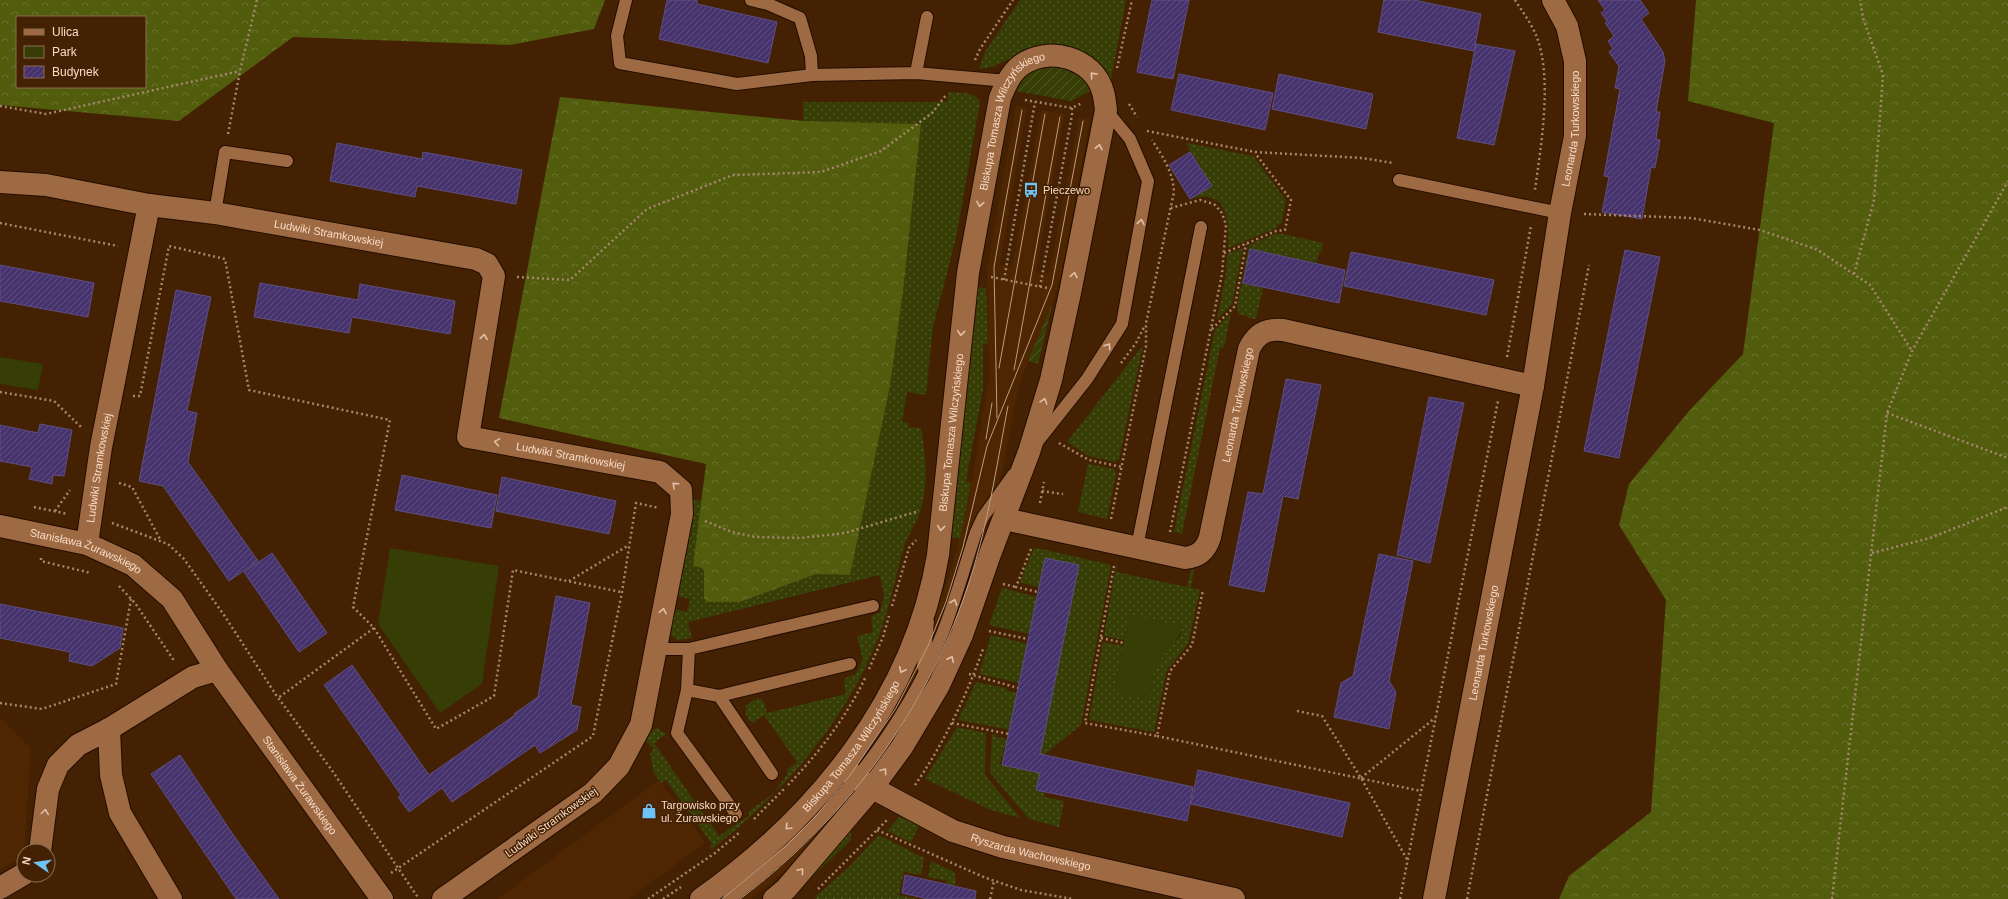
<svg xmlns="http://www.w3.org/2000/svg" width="2008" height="899" viewBox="0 0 2008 899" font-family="Helvetica,sans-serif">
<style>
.built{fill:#4e2601}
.grass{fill:url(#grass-dots)}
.forest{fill:url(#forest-crowns);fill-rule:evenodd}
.park{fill:#363e05}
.garden{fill:url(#garden-furrows)}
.building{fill:url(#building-hatch);stroke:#5e4e82}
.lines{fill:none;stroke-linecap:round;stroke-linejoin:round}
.service-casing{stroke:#240d00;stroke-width:14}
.minor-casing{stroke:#240d00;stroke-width:24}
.tertiary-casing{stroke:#240d00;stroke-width:24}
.path{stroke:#a6866d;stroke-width:2.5;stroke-dasharray:2 3;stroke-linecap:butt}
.service{stroke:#9d6a43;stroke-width:12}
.minor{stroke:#9d6a43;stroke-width:22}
.tertiary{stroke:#9d6a43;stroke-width:22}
.tram{stroke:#bc9d85;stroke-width:1}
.oneway{stroke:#e2c0a7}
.labels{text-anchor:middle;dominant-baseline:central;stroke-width:3;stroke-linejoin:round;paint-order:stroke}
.street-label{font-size:11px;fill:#f9dcc8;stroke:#442102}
.poi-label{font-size:11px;fill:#f9dcc8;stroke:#442102;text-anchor:start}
</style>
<defs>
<pattern id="grass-dots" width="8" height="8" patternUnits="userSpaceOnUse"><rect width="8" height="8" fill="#363e05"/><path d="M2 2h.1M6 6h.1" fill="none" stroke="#545928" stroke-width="1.8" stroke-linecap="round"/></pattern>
<pattern id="forest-crowns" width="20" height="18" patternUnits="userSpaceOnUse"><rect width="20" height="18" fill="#515c0d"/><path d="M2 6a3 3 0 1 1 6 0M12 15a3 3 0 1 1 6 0" fill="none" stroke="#6b732f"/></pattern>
<pattern id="garden-furrows" width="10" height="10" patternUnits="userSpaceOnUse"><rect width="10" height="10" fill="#363e05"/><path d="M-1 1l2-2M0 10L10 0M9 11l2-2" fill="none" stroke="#545928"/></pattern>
<pattern id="building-hatch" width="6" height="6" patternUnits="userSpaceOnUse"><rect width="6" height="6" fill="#46336d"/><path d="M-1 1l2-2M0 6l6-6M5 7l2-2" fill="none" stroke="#615080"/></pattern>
</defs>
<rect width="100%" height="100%" fill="#442102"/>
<path class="built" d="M1016,105L1027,107L1000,265L1012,267L1041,110L1065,114L1036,272L1043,273L1049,274L1079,117L1090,119L1061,276L1053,302L1019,385L992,523L954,640L877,773L866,765L862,757L923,642L934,618L953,563L968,503L989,378L987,269Z
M0,717L31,748L24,857L0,869Z
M659,780L705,843L629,899H497Z
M835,784L855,800L801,857L751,899H711Z"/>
<path class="grass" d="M1020,0H1126L1111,80L1104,70L1053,45L1035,47L992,67L979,69L985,52Z
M948,92C958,93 976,91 980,102L956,238L933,327L926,395L907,392L902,422L909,423L908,427L921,428C926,458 929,486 919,515C915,526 907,536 904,547C895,578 890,608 878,638C846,722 782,794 712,849L710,846L712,844L666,780L661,783L654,773L650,754L654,749L645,740L650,731L657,728L666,734L654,743L719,836L750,815L748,812L774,793L787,775V770L797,762L764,715L754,722L749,721L746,715V706L752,701L759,698L764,702L767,713L846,694L844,680L848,676L855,675L863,660L857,636L873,632L871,619L874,615L880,613L884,596L880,575L688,622L692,638L678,640C663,632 669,623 670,608L687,612L690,599L673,595L692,499L702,501L693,566L702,568L705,572L704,599L708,602H740L816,574L850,575L890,386L903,292L921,124L803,121V102H947Z
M1187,143L1253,156L1286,200L1281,225L1277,224V228L1228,248C1229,222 1229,188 1190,199L1211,185L1186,144Z
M1275,234H1283L1323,243L1321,252H1319L1317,263L1250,249L1243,283L1263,288L1256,319L1249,318L1247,316L1239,314L1237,307L1249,245Z
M1243,248L1232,304L1217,320L1226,274L1227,254Z
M976,287L986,288L988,344L983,345V389L966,481L971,483L960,539L948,536Z
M1231,313L1224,348H1220L1182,534L1174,532L1215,330Z
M1143,345L1119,459L1115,462L1089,456L1067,442Z
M1088,464L1114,469L1116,474L1107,519L1078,512Z
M1037,548L1108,564L1111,567L1081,725L1044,755H1039V587L1022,583L1020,580L1034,549Z
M1118,554L1116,572L1187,587L1191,570H1194L1191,588L1200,590L1188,644L1167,670L1154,732L1089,720L1103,642L1123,646L1114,693L1157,665L1168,649L1180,636L1182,626L1129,615L1124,640L1104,636Z
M1002,588L1037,597L1029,634L989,625Z
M991,635L1028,644L1019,683L979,674Z
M976,682L1006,688V690L1017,693L1010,730L958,720Z
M957,727L986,733L985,775L1020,818L991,810L925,779Z
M992,734L996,735V737L1008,739L1006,748H1004L1000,764L1040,773L1045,791L1044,797L1064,801L1059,827L1029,819L990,773Z
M900,816L919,826L911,842L887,831Z
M844,828L851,834V840L789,899Z
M879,835L924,858L921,875L904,872L899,895L918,899H816L815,897L848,868Z
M931,861L954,872L956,879L952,899H944L947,881L928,877Z"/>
<path class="forest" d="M0,0H605L594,29L510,45L293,37L179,121L0,105ZM17,17H145V87H17Z
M1696,0H2008V899H1559L1569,876L1651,812L1666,600L1619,525L1629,484L1689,411L1743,354L1774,123L1688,101Z
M560,97L803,121L921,124L903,292L890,386L850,575L816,574L740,602H708L704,599V571L702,568L693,566L706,464L499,418Z"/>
<path class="park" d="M0,357L43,364L38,390L0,384Z
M390,548L499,566L482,684L440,713L378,624Z
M1129,615L1182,626C1179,641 1166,651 1158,664C1152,673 1152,689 1149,700L1114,693Z"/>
<path class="garden" d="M1052,66C1069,68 1081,76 1092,90L1071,101L1011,90C1025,76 1031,69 1052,66Z
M1053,302L1038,364L1028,361Z"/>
<path class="building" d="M667,0H697V4L777,22L768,63L659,39Z
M1152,0H1189L1173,79L1137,72Z
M1384,0H1414L1481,14L1474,51L1378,32Z
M1598,0H1640L1649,13L1641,19L1663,52L1665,61L1656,112H1660L1656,139L1660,140L1655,168L1651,167L1642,219L1602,212L1609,177L1604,176L1620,89L1615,88L1619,66L1609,52L1613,49L1608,41L1614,36L1605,23L1607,21L1601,13L1605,10Z
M1476,44L1515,51L1494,145L1457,138Z
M1179,74L1273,93L1265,130L1171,110Z
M1279,74L1373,94L1366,129L1272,109Z
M337,143L422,159L423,152L522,170L516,204L417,186L415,197L330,181Z
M1190,152L1212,186L1190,199L1169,165Z
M1250,249L1345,270L1339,303L1243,283Z
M1625,250L1660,257L1619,458L1584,451Z
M1351,252L1494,280L1486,315L1344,286Z
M0,265L94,283L88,317L0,301Z
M260,283L358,300L360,284L455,301L450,334L352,317L349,333L254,317Z
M176,290L211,297L187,411L197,413L188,462L258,561L229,581L163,486L139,481Z
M1286,379L1321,385L1298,499L1283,496L1264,592L1229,585L1248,492L1263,494Z
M1429,397L1464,403L1430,563L1397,555Z
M40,424L72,430L64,476L53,475L52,484L29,479L32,467L0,461V425L38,433Z
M402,475L497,495L491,528L395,510Z
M502,477L616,501L609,534L496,511Z
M272,553L327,633L299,652L244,572Z
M1379,554L1413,561L1389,681L1396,692L1389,729L1334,717L1341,683L1353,676Z
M1045,558L1079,565L1040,754L1193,787L1187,821L1036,790L1040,773L1002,765Z
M556,596L590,603L571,705L581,707L577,730L540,753L535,745L452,802L442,788L409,812L398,797L401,795L324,685L352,665L429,775L515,715L514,714L538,697Z
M0,604L123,628L120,648L92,666L69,661L70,652L0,638Z
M180,755L234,836L279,899H236L151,774Z
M1198,770L1350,803L1342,837L1191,804Z
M905,875L976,891L975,899H928L902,893Z"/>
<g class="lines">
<g class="service-casing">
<path id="service" d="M626,0L617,36L620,63L737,84L812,75L916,73L1007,81
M751,0L768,4L800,18L811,56L812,75
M916,73L927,17
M1399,180L1560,213
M215,213L225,152L287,161
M1038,441L1087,379L1122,324L1148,181L1130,139L1106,110
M1137,547L1201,227
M656,649H689L873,606
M689,649L687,690L677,733L736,814
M923,667L928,622
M687,690L719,696L850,664
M719,696L772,774
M729,899C821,832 900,739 943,632C956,599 965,565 976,532L983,517L1013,475"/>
</g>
<g class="minor-casing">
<g id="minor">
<path id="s1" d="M0,182L46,185L149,205L215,213L476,259L487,264L494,276L468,437L660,472L681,490L682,514L641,725L619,766L593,793L443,899"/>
<path id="s2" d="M1004,519L1185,558C1198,557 1206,550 1210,537L1249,349C1256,334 1266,328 1283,330L1533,386"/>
<path id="s3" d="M0,526L87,544L133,565L172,599L217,670L382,899"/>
<path id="s4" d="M87,544L101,447L149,205"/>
<path d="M109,729L111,775L120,813L171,899"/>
<path id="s5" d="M842,767L867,785L953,831L1003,847L1234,899"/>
<path d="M40,851L48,789L58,765L78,745L109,729L193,677L217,670"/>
<path d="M0,888L24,874"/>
<path id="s6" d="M1434,899L1533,386L1560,213L1575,136V61L1567,26L1553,0"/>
</g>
</g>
<g class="tertiary-casing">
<g id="tertiary">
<path id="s7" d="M701,899C817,817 914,699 938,555L968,273L1000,98C1005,86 1010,74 1020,66C1047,45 1094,57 1103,92C1105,98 1105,104 1106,110L1070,293L1051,380L1029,452L990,554L962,635L939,685L902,747L872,788L786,889L774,899"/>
</g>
</g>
<path class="path" d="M1515,0C1522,11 1531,23 1536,35C1553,77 1541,145 1535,190
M975,60L980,49L1013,0
M1117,68L1132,0
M1025,100L1072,108L1082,103
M1129,104L1137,117
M0,106L46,114L240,71
M1147,131L1255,152L1362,158L1393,163
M228,134L240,71L257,0
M1584,214L1691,218L1760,230L1818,250L1870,285L1912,351
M0,223L118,246
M1224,253L1276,231L1285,230L1291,200L1255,153
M1854,274L1874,200L1883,75L1863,18L1860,0
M517,277L570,280L647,209L733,175L821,172L881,151L932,113L947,94
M991,277L1047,288
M1004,280L1035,102
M1040,287L1072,115V108
M1212,329L1235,306L1246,244
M1507,357L1531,226
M1121,363L1136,343L1145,325
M0,392L54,401L82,428
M133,396H140L169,246L225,259L249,390L390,420L353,607L374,628L278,698
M1887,413L2008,458
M1059,443L1089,460L1122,467
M119,483L132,487L161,541
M1042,491L1063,494
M1040,503L1044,482
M34,507L68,514
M55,511L70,490
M1111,519L1146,346V323L1174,192C1173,172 1163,157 1152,140
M705,521L732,532L755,537L801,538L845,533L919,511
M112,523L168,544L184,559L224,615L276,695L331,769L419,899
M1170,532L1222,274L1226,225L1222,213L1215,205L1210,203L1200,200L1171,208
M1031,549L1016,587L1038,592
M1872,553L1930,538L2008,507
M41,558V561L91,573
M1114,566L1085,723L1157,736L1170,671L1192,645L1203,590
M569,581L629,545
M1003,584L1016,587
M119,586L135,603L175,662
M892,606L909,548L916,540
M374,628L436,729L494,696L513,570L621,592
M989,631L1028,639
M1101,638L1124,643
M869,669L883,637L889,616
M969,674L1018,688
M0,703L42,709L116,684L131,599
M1297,711L1322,716L1361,778L1408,861
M952,723L1009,734
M1157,736L1421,791
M1361,778L1435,718
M788,785C818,754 848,715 866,676
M915,785C944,743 966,697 983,649
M754,819L784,789
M877,830L986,878L1021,890L1073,899
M391,873L593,736L622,592L636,503L659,508
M818,889L887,820
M648,899L715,853L740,832
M663,899L681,887
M990,899L994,881
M1400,899L1498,401
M1467,899L1589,265
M1832,899L1887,413L1912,351L2008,181"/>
<use href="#service" class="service"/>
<use href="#minor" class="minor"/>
<use href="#tertiary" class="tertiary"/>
<path class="tram" d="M999,368L1045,114
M1014,370L1060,117
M997,418L994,267L1022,110
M986,439L992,403
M722,899L786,846L815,817L851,774L896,708L928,646L946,602L963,547L987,446L1052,285L1083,121
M740,899C852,815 936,698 975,563C990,512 998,458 1008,406"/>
</g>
<defs><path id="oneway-chevron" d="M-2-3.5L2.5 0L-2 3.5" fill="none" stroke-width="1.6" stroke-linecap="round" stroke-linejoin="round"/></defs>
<g class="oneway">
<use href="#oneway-chevron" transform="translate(1093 75) rotate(-132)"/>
<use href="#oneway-chevron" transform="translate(1099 147) rotate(-79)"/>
<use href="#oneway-chevron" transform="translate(980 204) rotate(100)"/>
<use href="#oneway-chevron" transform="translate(1141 222) rotate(-80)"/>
<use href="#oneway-chevron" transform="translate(1074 275) rotate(-79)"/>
<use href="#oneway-chevron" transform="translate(961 333) rotate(96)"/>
<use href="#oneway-chevron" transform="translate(484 337) rotate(-81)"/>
<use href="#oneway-chevron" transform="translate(1108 346) rotate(-57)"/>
<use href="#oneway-chevron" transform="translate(1044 401) rotate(-73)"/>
<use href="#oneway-chevron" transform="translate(497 442) rotate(-170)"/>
<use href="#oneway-chevron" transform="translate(675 485) rotate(-138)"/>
<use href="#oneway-chevron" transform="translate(941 528) rotate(96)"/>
<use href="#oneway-chevron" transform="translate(954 602) rotate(-71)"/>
<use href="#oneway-chevron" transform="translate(663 611) rotate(-79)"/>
<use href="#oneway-chevron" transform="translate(951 659) rotate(-65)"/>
<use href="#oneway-chevron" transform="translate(902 670) rotate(115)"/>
<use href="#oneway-chevron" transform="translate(884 771) rotate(-54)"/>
<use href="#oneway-chevron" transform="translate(45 812) rotate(-82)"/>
<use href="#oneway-chevron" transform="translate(788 827) rotate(134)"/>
<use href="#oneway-chevron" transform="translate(801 871) rotate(-50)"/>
</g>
<defs>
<g id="bus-bare" transform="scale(1.2)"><path d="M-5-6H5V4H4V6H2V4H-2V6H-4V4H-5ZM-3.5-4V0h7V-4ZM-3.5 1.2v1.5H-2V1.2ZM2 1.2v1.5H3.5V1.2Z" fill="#6fc2f4" stroke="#442102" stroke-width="2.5" paint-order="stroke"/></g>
<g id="shop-bare" transform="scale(1.2)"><path d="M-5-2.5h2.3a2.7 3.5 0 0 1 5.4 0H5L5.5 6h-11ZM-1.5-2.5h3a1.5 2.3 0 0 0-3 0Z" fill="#6fc2f4" stroke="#442102" stroke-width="2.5" paint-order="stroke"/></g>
</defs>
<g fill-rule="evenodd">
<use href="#bus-bare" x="1031" y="190"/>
<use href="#shop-bare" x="649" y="811"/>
</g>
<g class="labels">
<g class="street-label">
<text stroke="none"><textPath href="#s7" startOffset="876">Biskupa Tomasza Wilczyńskiego</textPath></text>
<text stroke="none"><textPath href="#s6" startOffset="783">Leonarda Turkowskiego</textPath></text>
<text stroke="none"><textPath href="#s1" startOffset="333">Ludwiki Stramkowskiej</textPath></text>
<text stroke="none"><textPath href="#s2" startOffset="355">Leonarda Turkowskiego</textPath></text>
<text stroke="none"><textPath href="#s7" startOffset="552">Biskupa Tomasza Wilczyńskiego</textPath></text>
<text stroke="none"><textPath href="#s1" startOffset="776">Ludwiki Stramkowskiej</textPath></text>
<text stroke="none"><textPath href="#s4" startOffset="77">Ludwiki Stramkowskiej</textPath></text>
<text stroke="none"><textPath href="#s3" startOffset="90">Stanisława Żurawskiego</textPath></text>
<text stroke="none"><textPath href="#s6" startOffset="261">Leonarda Turkowskiego</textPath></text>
<text stroke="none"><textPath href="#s7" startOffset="216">Biskupa Tomasza Wilczyńskiego</textPath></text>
<text stroke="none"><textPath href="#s3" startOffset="417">Stanisława Żurawskiego</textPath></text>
<text transform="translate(551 822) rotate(-36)">Ludwiki Stramkowskiej</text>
<text stroke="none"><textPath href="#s5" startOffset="209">Ryszarda Wachowskiego</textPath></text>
</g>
<g class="poi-label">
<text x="1043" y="190">Pieczewo</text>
<text x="661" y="805">Targowisko przy<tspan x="661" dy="13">ul. Żurawskiego</tspan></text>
</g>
</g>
<rect x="16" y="16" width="130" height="72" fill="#442102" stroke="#8c6c51"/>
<rect x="24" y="29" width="20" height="6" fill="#9d6a43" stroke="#8c6c51"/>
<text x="52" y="36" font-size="12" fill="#f9dcc8">Ulica</text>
<rect x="24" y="46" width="20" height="12" fill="#363e05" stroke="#8c6c51"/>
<text x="52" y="56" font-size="12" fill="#f9dcc8">Park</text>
<rect x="24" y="66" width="20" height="12" fill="url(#building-hatch)" stroke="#8c6c51"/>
<text x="52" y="76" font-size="12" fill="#f9dcc8">Budynek</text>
<g transform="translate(36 863) rotate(283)"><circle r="19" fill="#442102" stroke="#8c6c51"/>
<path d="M0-3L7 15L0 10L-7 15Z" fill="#6fc2f4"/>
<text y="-6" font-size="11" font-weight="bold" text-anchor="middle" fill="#f9dcc8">N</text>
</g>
</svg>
